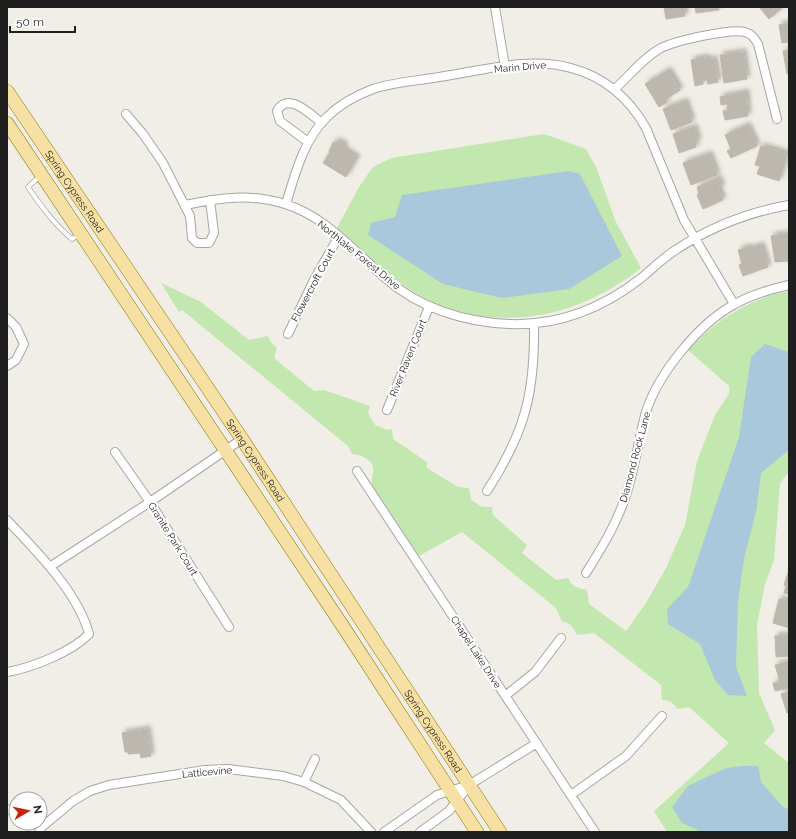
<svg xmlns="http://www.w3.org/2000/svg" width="796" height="839" viewBox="0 0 796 839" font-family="Raleway,sans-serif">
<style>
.grass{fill:#c2e7af}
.water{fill:#a9c8db}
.building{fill:#bcb7af;stroke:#c1b7a9;filter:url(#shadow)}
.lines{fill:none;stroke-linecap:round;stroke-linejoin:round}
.service-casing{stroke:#a6a6a6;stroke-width:5.5}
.minor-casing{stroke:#a6a6a6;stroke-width:10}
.primary-casing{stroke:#937a08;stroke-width:14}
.service{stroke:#fff;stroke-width:4}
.minor{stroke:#fff;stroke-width:8}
.primary{stroke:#f7e0a4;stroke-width:13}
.labels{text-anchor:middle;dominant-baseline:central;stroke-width:4;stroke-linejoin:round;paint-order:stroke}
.street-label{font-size:10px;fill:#1f1f1f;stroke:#fff}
</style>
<defs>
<filter id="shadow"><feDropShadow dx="3" dy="-3" stdDeviation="2" flood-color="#0004"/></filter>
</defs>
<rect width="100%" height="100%" fill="#f0eee6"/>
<path class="grass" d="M544,134L586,149L596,167L616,222L641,268C572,323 482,337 406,287C381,270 360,248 337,228L359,187L373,167L391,158Z
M161,283L201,302L249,340L268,336L270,341L277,348L274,358L314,391L324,390L370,406L368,413L375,425L387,430L392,429L393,439L427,462V468L458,487L469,488L471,500L482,507H492L493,515L527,545L522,553L556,580L568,578C572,587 577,588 587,590L589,604L626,631L646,603L666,568L685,525L697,461L715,415L729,394V386L688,350C715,321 749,298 789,291V472L780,483L774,560L765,584L757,625L759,693L775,730L764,743L789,763V832H667L654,811L729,743L689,707L677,709C673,702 669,700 662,700L661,685L594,633L577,635C574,628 570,622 562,622L556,608L462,532L419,556L372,486C371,481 372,478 373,473C376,460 362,455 352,454L348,446L182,310L179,312Z"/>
<path class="water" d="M569,171L580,174L622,256L569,289L502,298L443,284L368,235L371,223L395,217L402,195Z
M765,344L789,352V450L761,473L756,512L744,558L738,602L736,667L747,696L728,695L715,680L700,644L668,624L667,609L688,587L739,437L751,357Z
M742,766H758L761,782L782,806L789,810V832H702L682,823L672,807L688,786L726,768Z"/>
<path class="building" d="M664,7H684L685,16L666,19Z
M695,7H718L719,10L696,13Z
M759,7H783L769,19Z
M789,23V42L782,43L779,25Z
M789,50V73L787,74L783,51Z
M743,52L747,79L724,83L720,55Z
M706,57V60L714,59L718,82L708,84L707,80L703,81V84L695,86L691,60Z
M668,70L680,90L666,99L667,102L659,107L645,84Z
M746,92L748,116L725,120L723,111L728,110L727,104L721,105L720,97Z
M685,101L692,122L671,130L663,109Z
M747,125L757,146L731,158L727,151L731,149L725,135Z
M694,127L698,141L695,143L696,147L679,153L673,134Z
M337,141L345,145L343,149L357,158L346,177L323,163L330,152L329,151L333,143Z
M761,146L787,154L779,181L757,174L760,166L755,165Z
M709,154L717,175L691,185L683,163Z
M718,178L722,187L718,188L723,200L703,209L697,195L699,194L697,187Z
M786,234L787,239L789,238V261L775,262L771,236Z
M761,245L768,267L743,276L739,265L742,264L738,250L748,247L749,249Z
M789,570V594L784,593L786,586L784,585Z
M779,599L789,601V628L773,623Z
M789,635V656L776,657L775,636Z
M789,662V688L775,691L773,683L780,682L775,665Z
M789,692V713H787L781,694Z
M147,729L151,756L141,758L140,753L128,754V752H125L122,733Z"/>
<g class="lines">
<g class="service-casing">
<path id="service" d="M40,176L28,187C41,206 54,224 72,239L79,235"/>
</g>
<g class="minor-casing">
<path id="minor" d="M495,7L505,67
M615,89C630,75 643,58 661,48C675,41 731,28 745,32C752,34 755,39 758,44L777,119
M126,114L143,134L163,163L190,216L192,238L197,243H209L214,233L210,200
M308,142L280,121L277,111C288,91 310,114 322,123
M286,204C295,174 304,139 327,117C339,105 357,95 373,89C394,82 417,81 439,77C481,71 529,56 571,68C605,77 629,98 646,128L684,220L734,304
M185,205C219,198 251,193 285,204C325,216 354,251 385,278C419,308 464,322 509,324C558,326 601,309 640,279C652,269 664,257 677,249C711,227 749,212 789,205
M7,318L16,327L24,344L16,360L7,366
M288,334L315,278L339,236
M387,410L429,307
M115,452L150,502L229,627
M357,471L595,832
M487,491C525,432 535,394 534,324
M7,520C36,551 78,592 89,634C72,652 31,668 7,672
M51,566L150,502L242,439
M586,573C601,549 616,525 625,498C635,470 638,440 646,412C658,374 699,323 735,304C751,295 771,289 789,285
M505,696L535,672L561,638
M304,782L315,759
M571,795L626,756L662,716
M7,809L16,812
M39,832L42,827L73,801L90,791L109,785L205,770L228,769L283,776L304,782L341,800L371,832
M384,832L437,795L469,785L537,743
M420,832L449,811L469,785"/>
</g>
<g class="primary-casing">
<g id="primary">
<path id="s1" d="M7,91L242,439L500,832"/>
<path d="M7,123L344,628L477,832"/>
</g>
</g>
<use href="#service" class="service"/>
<use href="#minor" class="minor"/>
<use href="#primary" class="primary"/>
</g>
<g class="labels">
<g class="street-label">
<text transform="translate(520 67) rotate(-5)">Marin Drive</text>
<text stroke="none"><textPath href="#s1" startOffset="121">Spring Cypress Road</textPath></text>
<text transform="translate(359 255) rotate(39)">Northlake Forest Drive</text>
<text transform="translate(313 285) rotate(-62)">Flowercroft Court</text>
<text transform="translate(408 358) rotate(-68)">River Raven Court</text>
<text transform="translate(635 457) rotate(-75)">Diamond Rock Lane</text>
<text stroke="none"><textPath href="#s1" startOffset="445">Spring Cypress Road</textPath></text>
<text transform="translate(173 539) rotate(58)">Granite Park Court</text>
<text transform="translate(476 652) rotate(57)">Chapel Lake Drive</text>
<text stroke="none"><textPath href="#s1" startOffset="769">Spring Cypress Road</textPath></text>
<text transform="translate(207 772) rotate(-5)">Latticevine</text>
</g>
</g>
<rect width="796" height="839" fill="none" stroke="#1f1f1f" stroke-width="16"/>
<g transform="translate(28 811) rotate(81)"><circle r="19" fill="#ffffff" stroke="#a5a5a5"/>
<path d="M0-3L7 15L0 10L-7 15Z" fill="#c5260a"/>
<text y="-6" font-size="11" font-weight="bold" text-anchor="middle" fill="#1f1f1f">N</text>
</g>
<path d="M10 26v6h65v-6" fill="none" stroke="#1f1f1f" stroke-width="2"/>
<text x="16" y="26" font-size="12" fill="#1f1f1f" stroke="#ffffff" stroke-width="3" paint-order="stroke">50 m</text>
</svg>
